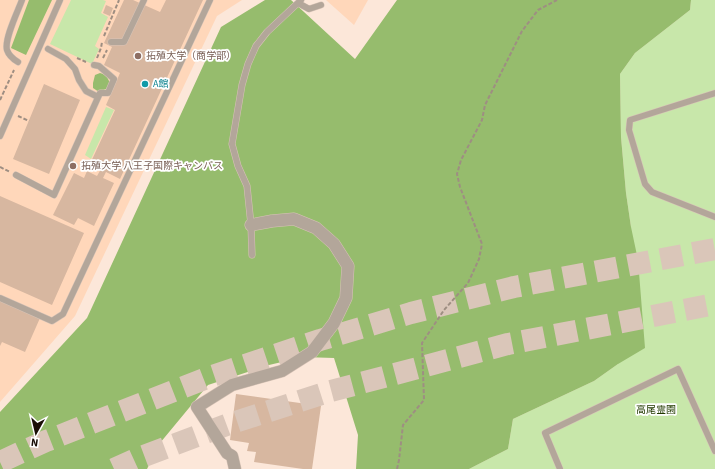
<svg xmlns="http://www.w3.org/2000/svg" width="715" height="469" viewBox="0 0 715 469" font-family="'Source Sans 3','Noto Sans JP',sans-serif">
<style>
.built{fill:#ffd7ba}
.green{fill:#c8e7aa}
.forest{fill:#96bc6d}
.building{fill:#d7b7a0}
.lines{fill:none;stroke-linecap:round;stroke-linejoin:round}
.highway-tunnel{stroke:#dac6b9;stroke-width:22;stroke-dasharray:22 11;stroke-linecap:butt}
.lane-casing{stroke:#d8c4b7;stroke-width:7}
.street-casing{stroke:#d8c4b7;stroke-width:13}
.path{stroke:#9e8e82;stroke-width:2;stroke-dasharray:4 2;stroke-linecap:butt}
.lane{stroke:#b3a69a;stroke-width:6}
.street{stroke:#b3a69a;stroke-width:12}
.education-dot{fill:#8d6e63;stroke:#fff;stroke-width:1.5}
.culture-dot{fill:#0f9aa8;stroke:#fff;stroke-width:1.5}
.labels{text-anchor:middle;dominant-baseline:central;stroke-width:3.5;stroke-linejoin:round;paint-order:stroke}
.education-label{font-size:10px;fill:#785e54;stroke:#fff;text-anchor:start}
.culture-label{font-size:10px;fill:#0d838f;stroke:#fff;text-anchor:start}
.park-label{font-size:10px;fill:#233a00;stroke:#fff}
</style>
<rect width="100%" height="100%" fill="#fce7d9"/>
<path class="built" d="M0,0H242L217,16L75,316L0,402Z
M326,0H368L354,25Z"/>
<path class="green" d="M71,0H103L106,1L101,13L108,17L95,46L99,49L92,64L50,44Z
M691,0H715V469H469L508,449L513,419L594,381L618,364L631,227L626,193L621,137L620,74L635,53L690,10Z
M106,107L114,110L91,159L85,155Z"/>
<path class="forest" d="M29,0H52L26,55L11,48Z
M265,0H291L355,59L397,0H691L690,10L635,53L620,74L621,137L626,193L631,227L638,260L645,348L618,364L594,381L513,419L508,449L469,469H356L358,435L334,358L303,357L269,365L208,385L160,443L147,469H0V412L87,318L221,27Z
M100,73L106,75L110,83L106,89L99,92L93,88V83L95,75Z"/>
<path class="building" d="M124,0H133L160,12L166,0H203L120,179L106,172L103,178L114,183L94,226L78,218L74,225L53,215L74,173L84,178L87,171L97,176L101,169L90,164L115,110L106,105L120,73L104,65L112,47L104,43Z
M106,5L113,8L110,16L103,13Z
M44,84L80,100L49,174L13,159Z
M0,196L84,233L52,305L0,282Z
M0,301L40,318L25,352L2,342L0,346Z
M236,394L321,406L312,469H303L254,462L256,452L247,451L249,443L230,440Z"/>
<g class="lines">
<path class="highway-tunnel" d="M0,462L46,441L212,376L320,340L411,313L514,287L715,249
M114,469L136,459L229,424L331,391L508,344L715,304"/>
<g class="lane-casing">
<path id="lane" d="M298,3L309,9L321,5
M111,42H124L144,0
M48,49L66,59L75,69L79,80L86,91L98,97
M18,62C13,59 9,56 7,50C4,39 18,11 22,0
M715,93L630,120L629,130L645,184L652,192L715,217
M0,136L60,0
M16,175L54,195L100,93H108L114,79L99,66L94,65
M252,255L251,225L247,186L238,166L232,144L242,85L248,64L256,46L267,32L301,0
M0,298L52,321L63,314L210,0
M560,469L545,433L678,369L715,451"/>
</g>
<g class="street-casing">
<path id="street" d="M235,469L232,456L227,453L197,407L232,385L282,371L312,352L334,323L346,298L348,266L334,244L316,228L294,219L272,221L251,225"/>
</g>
<path class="path" d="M104,36L119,0
M77,58L86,62
M97,58L101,48L102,42
M103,58L107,50
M0,100L14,70
M18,116L29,121
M0,167L10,172
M397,469L399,460L403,425L424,400L422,343L444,310L468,283L479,259L482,244L460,187L457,174L461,160L482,120L485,105L522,31L538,10L557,0"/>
<use href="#lane" class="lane"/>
<use href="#street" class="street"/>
</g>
<g class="education-dot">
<circle cx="138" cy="56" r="4"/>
<circle cx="73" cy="166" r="4"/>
</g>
<circle class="culture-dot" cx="145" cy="84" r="4"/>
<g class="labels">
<g class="education-label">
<text x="146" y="56">拓殖大学（商学部）</text>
<text x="81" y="166">拓殖大学 八王子国際キャンパス</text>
</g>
<g class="culture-label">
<text x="153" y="84">A館</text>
</g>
<g class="park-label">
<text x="656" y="410">高尾霊園</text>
</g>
</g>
<g transform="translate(36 433) rotate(188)" stroke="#ffffff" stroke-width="3" paint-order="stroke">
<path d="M0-3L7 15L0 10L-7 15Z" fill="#190e06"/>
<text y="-6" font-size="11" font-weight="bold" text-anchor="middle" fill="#190e06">N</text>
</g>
</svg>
